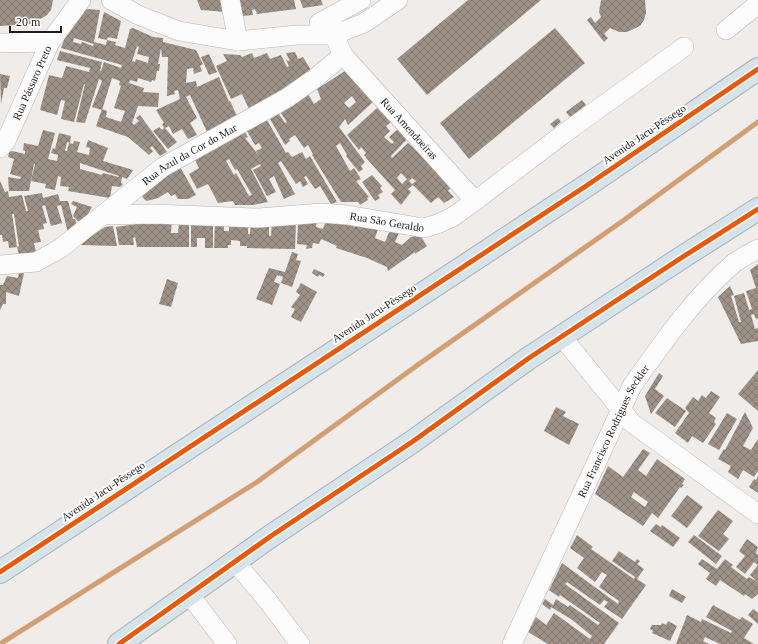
<svg xmlns="http://www.w3.org/2000/svg" width="758" height="644" viewBox="0 0 758 644" font-family="'Times New Roman',serif">
<style>
.lines{fill:none;stroke-linecap:round;stroke-linejoin:round}
.stream{stroke:#d29e72;stroke-width:5}
.building{fill:url(#building-cross-hatch);fill-rule:evenodd}
.minor-casing{stroke:#b7b4b3;stroke-width:20}
.highway-casing{stroke:#a4b0b6;stroke-width:24}
.minor{stroke:#fdfcfc;stroke-width:19}
.highway{stroke:#d6e3e9;stroke-width:22}
.cycleway-casing{stroke:#fff;stroke-width:8}
.cycleway{stroke:#e8590c;stroke-width:5}
.labels{text-anchor:middle;dominant-baseline:central;stroke-width:4;stroke-linejoin:round;paint-order:stroke}
.street-label{font-size:11px;fill:#1f1d1b;stroke:#fff}
</style>
<defs>
<pattern id="building-cross-hatch" width="8" height="8" patternUnits="userSpaceOnUse"><rect width="8" height="8" fill="#9e9288"/><path d="M0 0l8 8M0 8l8-8" fill="none" stroke="#80776e"/></pattern>
</defs>
<rect width="100%" height="100%" fill="#efecea"/>
<g class="lines">
<path class="stream" d="M0,644L257,482L419,364L624,220L758,122"/>
</g>
<path class="building" d="M0,0H53L51,10L47,15L32,24L0,26Z
M197,0H222L226,12L201,10Z
M237,0H294L296,9L257,14L255,9L252,10L253,15L242,16Z
M300,0H321L323,5L303,8Z
M468,0H541L427,95L397,59Z
M601,0H645L646,13L644,20L640,26L627,32H619L610,28L604,34L608,38L604,42L587,20L591,17L595,23L601,17L599,12Z
M87,9L100,10L94,42L106,45L107,40L98,38L104,12L121,21L117,39L108,37L107,40L116,42L115,45L125,48L130,29L133,28L153,37L163,38V42L196,50L203,64L200,66L202,71L194,74L193,68L187,69L186,83L196,81L197,87L219,77L229,102L230,101L237,116L207,132L190,95L186,97L197,118L190,123L197,135L188,139L182,129L173,134L169,126L165,128L177,142L168,149L153,131L159,127L162,130L164,128L162,124L164,123L156,110L180,99L178,90L174,91L175,94L167,96L168,57H162L161,48L158,64H160L159,71H157L155,81L152,80L151,82L138,78L137,82L130,80L129,83L144,88L143,92L159,93L158,107L138,106L132,123L134,125L139,121L136,118L140,115L167,152L160,156L152,146L150,148L153,151L149,155L128,137L96,126L102,109L107,111L106,117L121,122L125,111L114,108L121,86L119,85L120,81L112,78L102,110L92,107L102,81L99,79L85,123L76,122L85,84H84L74,122L61,119L65,101L61,100L57,115L40,110L49,75L62,78L66,66L89,72L90,68L57,60L60,51L102,62L100,71H101L104,62L121,68L122,65L61,48L68,29L83,10ZM74,38L94,44L93,46L82,42L81,44L73,42ZM137,46L139,47L137,54L149,57L148,63L136,59L135,62L132,61Z
M555,28L585,63L469,159L440,123Z
M295,52L298,59L303,57L311,70L309,73L249,109L242,94L231,99L216,66L227,61L223,54L240,55L242,57L252,53L254,58L267,53L270,59L281,55L287,67L289,66L286,60L290,61L286,53Z
M209,54L217,72L209,75L201,57Z
M345,71L373,102L348,125L345,119L339,127L365,162L361,166L363,169L359,172L346,156L347,155L340,143L336,146L350,171L354,168L361,179L356,181L369,197L367,198L368,200L360,205L358,202H341L312,155L313,154L308,145L304,148L295,135L289,139L290,141L285,145L270,119L279,114L285,123L287,122L281,113L295,104L294,102L308,94L314,104L321,99L317,89ZM352,96L356,102L349,108L344,103Z
M0,74L10,76L7,88H4L1,104Z
M582,100L586,105L570,117L566,112Z
M377,108L391,122L386,126L390,131L384,137L392,144L394,142L389,137L398,129L407,139L391,156L392,158L408,143L453,185L448,191L454,197L444,203L438,197L431,203L412,184L416,181L412,178L409,181L413,185L408,189L411,192L401,205L391,194L395,190L367,159L364,155L366,153L361,147L359,150L347,135ZM401,173L407,179L402,184L397,178Z
M558,118L561,122L554,128L550,124Z
M267,120L286,153L288,152L292,157L302,152L306,159L310,156L337,202L331,204L320,186L315,189L306,176L304,177L308,184L303,187L300,181L296,184L281,161L278,163L295,194L284,199L274,176L269,179L276,192L267,196L253,170L261,166L260,164L251,169L268,202L253,205H235L233,201L218,203L208,184L197,189L189,174L199,168L194,158L244,131L248,137L245,138L260,157L256,151L262,148L259,143L255,145L247,131ZM229,159L235,170L237,169L252,195L249,196L236,173L234,175L226,161Z
M43,130L55,133L48,159L57,161L58,155L51,153L53,148L55,149L59,133L71,136L70,143L67,142L65,151H67L69,143L73,144L74,141L80,142L77,152L89,155L90,148L86,147L88,140L108,148L103,161L133,170L127,179L122,177L121,183L123,184L120,187L112,186L110,198L68,191L69,187L60,186L61,177L58,176L55,190L45,188L46,184L31,181L35,164H34L29,191H9L8,177L20,179L21,177L10,174L14,159L8,157L9,152L12,151L25,154V151L23,150L24,143L38,146ZM80,163L119,176V177L103,173L102,175L80,169Z
M180,167L196,195L188,199H178L175,194L171,196L168,192L158,198L147,201L144,199L139,191Z
M372,175L382,186L380,188L383,192L378,195L380,198L375,201L362,182Z
M0,181L5,192L8,191L9,197L22,195L26,211H28L24,196L42,193L43,198L58,194L60,201H68L73,219H75L78,228L69,237L61,205L57,206L62,223L51,226L45,205L42,206L47,223L43,224L44,229L38,230L41,242L34,243L36,252L19,255L17,247L9,248L8,241L3,242L2,235H0ZM12,214H14L19,246L17,247Z
M73,201L92,207L82,225L73,216L77,207L71,204Z
M328,215L352,220L350,225L355,227L358,220L379,226L375,238L385,242L390,230L399,233L395,242L402,245L411,237L420,235L427,246L415,254V252L388,271L387,267L367,258L336,248L337,246L321,239L319,244L313,243L312,248L306,249L307,245L297,244L298,222L317,220L316,227L323,229Z
M172,219L171,233H178L179,222H189V247H137L135,237L133,238L134,245H119L116,227Z
M272,219L296,222L295,249L247,248V246H240V241L231,240V245H228V248H214L215,222H224V231H229V223L248,222V234H250L251,223H269V236H271Z
M191,221L213,222V248H205V238H197V247H191Z
M113,226L117,246L81,245L80,243L105,227Z
M292,252L298,254L296,260L301,261L292,287L281,283L283,277L277,275L274,282L280,284L272,305L256,299L269,268L285,272Z
M758,264V319H756L754,314L751,315L755,329L758,328V341L741,344L718,297L730,286L734,295L731,296L739,322H741L734,296L744,293L749,310L752,309L746,291L756,288L750,270Z
M314,269L325,274L323,277L319,275L318,277L312,273Z
M19,272L24,273L19,296L6,292V304H3L0,310V285H3L7,276L18,278Z
M167,279L178,283L171,307L159,304Z
M301,283L317,292L301,322L291,317L295,309L291,307L300,295L296,292Z
M758,370V411L738,394Z
M659,373L663,376L655,389L664,396L651,414L645,396Z
M711,391L720,397L709,413L716,418L714,422L716,424L703,443L692,436L688,443L675,433L689,413L685,408L693,397L698,401L702,395L706,398Z
M667,398L686,411L675,427L655,413Z
M556,407L566,412L563,416L579,424L569,445L544,431Z
M745,412L753,428L743,446L751,450L758,439V471L754,477L743,470L738,479L728,472L731,466L718,459L724,449L725,450Z
M727,413L737,419L719,450L708,444Z
M643,449L650,453L638,470L646,476L657,459L685,479L682,484L684,485L681,488L680,487L658,518L652,513L643,526L595,494L608,466L623,477ZM634,492L648,502L645,507L631,497Z
M758,476V493L749,487L754,479L756,480Z
M687,495L703,507L687,528L671,516Z
M718,510L733,521L723,534L729,539L719,551L698,536Z
M656,524L661,527L662,525L680,538L673,547L650,531Z
M577,535L593,547L591,549L634,579L635,577L612,561L619,551L635,562L637,559L640,561L637,564L644,569L637,579L646,585L622,619L604,607L608,602L604,600L600,605L567,582L565,584L619,623L604,644H548L528,632L536,617L546,625L554,613L590,639L592,636L571,619L551,607L550,610L542,604L545,599L553,605L556,599L568,607L570,605L598,625L600,623L560,595L559,597L549,590L562,563L618,604L619,601L599,587L607,575L602,572L595,582L577,568L584,558L570,548Z
M694,535L722,556L716,564L688,542Z
M747,539L758,547L756,553L758,555V582L750,575L758,565L754,562L745,574L736,567L745,556L739,551Z
M702,559L717,569L725,559L733,565L731,567L747,579L749,577L758,582V594L752,599L745,594L744,596L720,580L716,586L706,579L710,573L698,564Z
M672,589L686,597L682,603L669,596Z
M713,605L740,620L742,617L753,624L744,638L754,644H720L705,637L703,641L709,644H676L687,615L701,622L702,619L731,633L732,631L706,617Z
M753,609L758,613V624L748,615Z
M668,621L677,626L670,641L652,633L653,631L650,629L652,625H661L662,623L666,625Z"/>
<g class="lines">
<g class="minor-casing">
<g id="minor">
<path d="M111,0L138,15L179,31L238,41L297,35H334L364,23L398,0"/>
<path d="M230,0L238,41"/>
<path d="M319,23L361,0"/>
<path d="M726,30L758,4"/>
<path d="M0,43L50,42"/>
<path id="s1" d="M343,55L475,201"/>
<path id="s2" d="M0,148L6,141L50,42L81,0"/>
<path id="s3" d="M104,215L154,214L259,218L321,213L347,215L424,228L437,224L451,218L475,201L562,135L684,47"/>
<path id="s4" d="M0,265L36,262L61,248L163,167L287,98L314,79L343,55L334,35L330,17"/>
<path d="M562,337L632,423L758,514"/>
<path d="M235,562L268,601L300,644"/>
<path d="M189,594L227,644"/>
<path id="s5" d="M512,644L632,386C661,345 695,296 734,263C741,258 750,253 758,249"/>
</g>
</g>
<g class="highway-casing">
<path id="highway" d="M0,572L589,184L758,69
M119,644L271,536L412,442L529,358L681,258L758,209"/>
</g>
<use href="#minor" class="minor"/>
<use href="#highway" class="highway"/>
<g class="cycleway-casing">
<path id="cycleway" d="M0,572L589,184L758,69
M119,644L271,536L412,442L529,358L681,258L758,209"/>
</g>
<use href="#cycleway" class="cycleway"/>
</g>
<g class="labels">
<g class="street-label">
<text stroke="none"><textPath href="#s2" startOffset="73">Rua Pássaro Preto</textPath></text>
<text stroke="none"><textPath href="#s1" startOffset="99">Rua Amendoeiras</textPath></text>
<text transform="translate(644 134) rotate(-34)">Avenida Jacu-Pêssego</text>
<text stroke="none"><textPath href="#s4" startOffset="224">Rua Azul da Cor do Mar</textPath></text>
<text stroke="none"><textPath href="#s3" startOffset="284">Rua São Geraldo</textPath></text>
<text transform="translate(374 313) rotate(-33)">Avenida Jacu-Pêssego</text>
<text stroke="none"><textPath href="#s5" startOffset="236">Rua Francisco Rodrigues Seckler</textPath></text>
<text transform="translate(103 491) rotate(-34)">Avenida Jacu-Pêssego</text>
</g>
</g>
<path d="M10 26v6h51v-6" fill="none" stroke="#1f1d1b" stroke-width="2"/>
<text x="16" y="26" font-size="12" fill="#1f1d1b" stroke="#ffffff" stroke-width="3" paint-order="stroke">20 m</text>
</svg>
